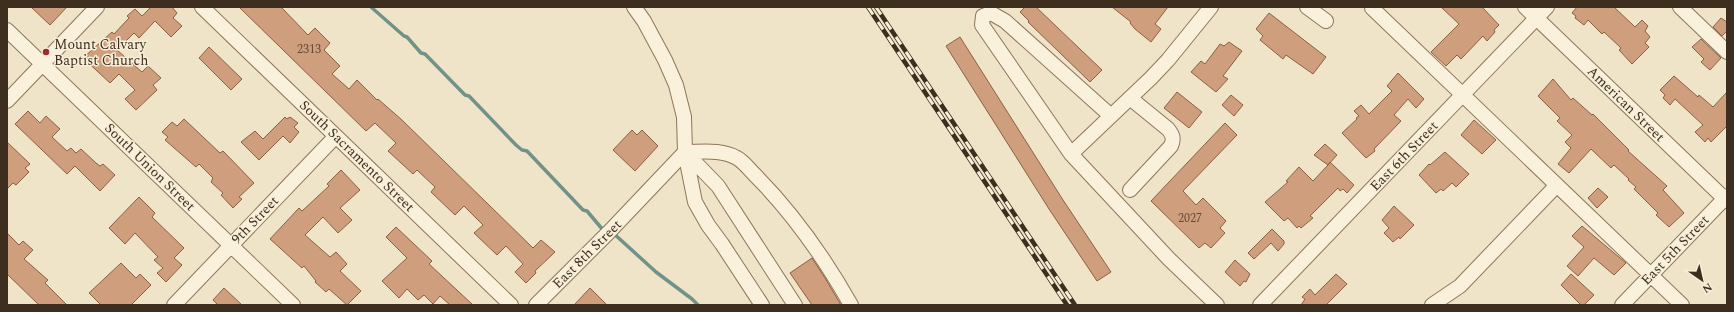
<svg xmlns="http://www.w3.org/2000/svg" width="1734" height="312" viewBox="0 0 1734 312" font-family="Spectral,serif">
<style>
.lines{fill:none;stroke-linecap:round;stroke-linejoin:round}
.stream{stroke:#6f938a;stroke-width:3.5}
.building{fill:#cf9f7d;stroke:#8d5f41}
.minor-casing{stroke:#8d765c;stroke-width:16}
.minor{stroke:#faf1dc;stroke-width:14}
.rail-casing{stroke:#3d2e20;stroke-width:4.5}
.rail{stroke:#f7eed8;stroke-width:3;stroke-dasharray:9;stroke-linecap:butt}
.poi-dot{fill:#9e2a2b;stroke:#f7eed8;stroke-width:1.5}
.labels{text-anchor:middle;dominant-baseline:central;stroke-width:3;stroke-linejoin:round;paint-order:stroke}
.number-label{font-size:12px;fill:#624a37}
.poi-label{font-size:14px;fill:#3d2e20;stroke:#f7eed8;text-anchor:start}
.street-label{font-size:14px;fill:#3d2e20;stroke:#f7eed8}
</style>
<rect width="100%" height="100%" fill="#f0e4c8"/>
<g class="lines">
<path class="stream" d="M371,7L404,36L407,37L421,53L425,54L465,95L469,96L516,145L522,150L527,151L583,210L587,211L603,230L606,231
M612,232L656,272L692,299L698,305"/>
</g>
<path class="building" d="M31,7H67L50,25Z
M151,7H172L177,13L173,18L182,26L171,37L155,21L139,38L134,33L117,50L142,72L148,66L161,78L153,85L157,90L136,110L125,99L135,90L119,74L110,83L83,58L112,32L114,34L129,18L127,16L135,9L142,16Z
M239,7H281L308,35L315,28L330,43L324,50L340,66L332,74L349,89L357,80L377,100L378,99L402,120L533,248L541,240L555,252L535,271L536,273L526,283L515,272L523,264L506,246L497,255L474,233L483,225L464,206L455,215L431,192L435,187L417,170L413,174L388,151L396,143L375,123L366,131Z
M1025,7H1036L1102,70L1090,82L1028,22L1029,21L1020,12Z
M1112,7H1168L1155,24L1161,29L1151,42L1135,29L1130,23L1131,22Z
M1441,7H1482L1499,25L1494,30L1495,32L1487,41L1483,36L1461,59L1457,55L1446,66L1431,52L1459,24Z
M1577,7H1614L1635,27L1642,20L1648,26L1645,31L1650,37L1645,43L1649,47L1632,64L1619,50L1621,48L1604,32L1602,34L1588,20L1584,25L1575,18L1576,16L1572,13Z
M1269,13L1326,57L1313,74L1286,55L1283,59L1260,40L1263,36L1256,29Z
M1721,18L1727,22V31L1722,36L1713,27Z
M960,37L1063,200L1111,272L1097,281L1049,209L946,46Z
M1701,39L1721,58L1710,70L1701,62L1704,59L1692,47Z
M1229,42L1242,51L1223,76L1228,79L1216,92L1191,72L1201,61L1205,64L1220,44L1224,46Z
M209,47L242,79L231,90L199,58Z
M1398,73L1424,99L1416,108L1408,99L1394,115L1401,121L1374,149L1375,151L1366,158L1342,133L1357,119L1356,118L1359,116L1354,111L1361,105L1369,114L1392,91L1387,86Z
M1674,76L1698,97L1699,95L1713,107L1727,92V126L1711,142L1708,138L1705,142L1695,132L1703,125L1675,99L1670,105L1663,98L1665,95L1660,90Z
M1553,79L1571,100L1573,98L1592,115L1593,114L1629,150L1628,151L1667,186L1663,190L1684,213L1669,227L1656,215L1658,213L1634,189L1636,187L1628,180L1629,179L1614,165L1611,168L1591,149L1569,173L1558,164L1571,148L1565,142L1572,135L1557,121L1560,118L1538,96Z
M1177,92L1202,112L1189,128L1164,108Z
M1231,95L1243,105L1234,116L1222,105Z
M28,111L40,123L46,116L60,129L52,137L67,151L71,148L76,153L81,149L96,163L100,166L103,164L115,175L100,191L75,166L67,174L15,124Z
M285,117L287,119L290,117L298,123L294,127L299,132L290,143L283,136L259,160L241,142L255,131L263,139Z
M184,119L220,153L223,151L254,183L239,197L242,199L233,208L221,195L223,193L211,182L213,178L199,164L196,167L165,140L168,137L162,132L172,122L177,126Z
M1474,120L1496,140L1482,154L1461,135Z
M1225,123L1237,135L1183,191L1196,205L1203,198L1226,221L1220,228L1225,233L1211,248L1205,243L1199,248L1151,201Z
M632,130L637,135L642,130L658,146L635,171L613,150Z
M7,142L30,164L25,168L29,172L16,185L13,183L7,189Z
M1325,144L1337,155L1328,165L1330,162L1354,185L1347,193L1343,189L1340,191L1338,188L1310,216L1313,218L1301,228L1299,226L1297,228L1288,218L1284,221L1265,202L1288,182L1286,181L1299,167L1313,181L1328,165L1314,155Z
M1445,152L1469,174L1456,187L1452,183L1443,191L1441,189L1436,193L1419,175L1429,164L1430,165Z
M341,170L360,190L340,208L352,220L338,233L323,217L305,235L330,257L336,252L347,264L340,271L361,291L347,305L329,289L326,292L315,282L316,281L304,266L302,268L270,239L299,208L302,211L329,186L327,184Z
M1598,188L1608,197L1597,208L1588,198Z
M139,197L155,213L152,217L184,248L174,258L182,265L166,282L157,273L163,268L154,260L158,257L135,233L125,244L109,228Z
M1394,206L1414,225L1400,239L1399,237L1393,242L1384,233L1389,228L1382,220Z
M1582,226L1626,263L1614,275L1594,258L1578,276L1567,266L1584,247L1572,236Z
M396,227L432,261L429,264L473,305H450L440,296L433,304L424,295L418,300L407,289L399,298L382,281L407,258L386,237Z
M1272,229L1284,241V244L1278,251L1271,243L1254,259L1248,253Z
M7,233L19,245L23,241L33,250L24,259L48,280L45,283L67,305H39L7,274Z
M812,258L825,278L841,305H812L790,273Z
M1235,260L1250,274L1246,282L1244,281L1240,286L1225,272Z
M121,263L136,278L140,274L151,285L131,305H101L89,293Z
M1336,274L1347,284L1326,305H1301L1305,299L1302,297L1310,289L1315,295Z
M1571,274L1594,295L1584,305H1581L1561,285Z
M224,288L242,305H218L213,300Z
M590,288L607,305H574Z"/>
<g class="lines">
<g class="minor-casing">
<path id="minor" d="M202,7L511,305
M634,7L644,21L665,60L676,85L684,117L685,152L695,202L708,225L722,244L762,305
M1307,7L1326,21
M1525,7L1727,201
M1680,7L1727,52
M1372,8L1682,305
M7,30L293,305
M7,101L97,7
M1111,116L1005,21L991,13L983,16L982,25L1071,154L1169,259L1217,305
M685,152C703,152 721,149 737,158C743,161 749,169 754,174C792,212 825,259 851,305
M685,152L718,186L795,305
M1071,154L1151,78L1168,60L1211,7
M1130,190L1171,146C1174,139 1173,135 1168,129L1130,98
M174,305L336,136
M536,305L609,232L685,152
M1260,305L1547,7
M1432,305L1460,286L1557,185
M1622,305L1727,196"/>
</g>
<use href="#minor" class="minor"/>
<g class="rail-casing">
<path id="rail" d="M868,7L1067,305
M876,7L1075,305"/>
</g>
<use href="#rail" class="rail"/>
</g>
<circle class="poi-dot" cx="46" cy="52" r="4"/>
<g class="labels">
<g class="number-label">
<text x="309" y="49">2313</text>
<text x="1190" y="218">2027</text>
</g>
<g class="poi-label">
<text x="54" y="44">Mount Calvary<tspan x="54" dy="16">Baptist Church</tspan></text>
</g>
<g class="street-label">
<text transform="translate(1626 104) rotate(44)">American Street</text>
<text transform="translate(357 156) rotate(44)">South Sacramento Street</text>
<text transform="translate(1404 156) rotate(-46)">East 6th Street</text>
<text transform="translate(150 167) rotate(44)">South Union Street</text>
<text transform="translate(255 220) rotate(-46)">9th Street</text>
<text transform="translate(1675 250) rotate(-46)">East 5th Street</text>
<text transform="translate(587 254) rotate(-45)">East 8th Street</text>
</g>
</g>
<rect width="1734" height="312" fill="none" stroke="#3d2e20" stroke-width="16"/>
<g transform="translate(1702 280) rotate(146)" stroke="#f7eed8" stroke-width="3" paint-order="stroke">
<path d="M0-3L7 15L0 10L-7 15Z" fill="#3d2e20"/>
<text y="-6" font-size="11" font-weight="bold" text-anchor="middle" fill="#3d2e20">N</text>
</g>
</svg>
